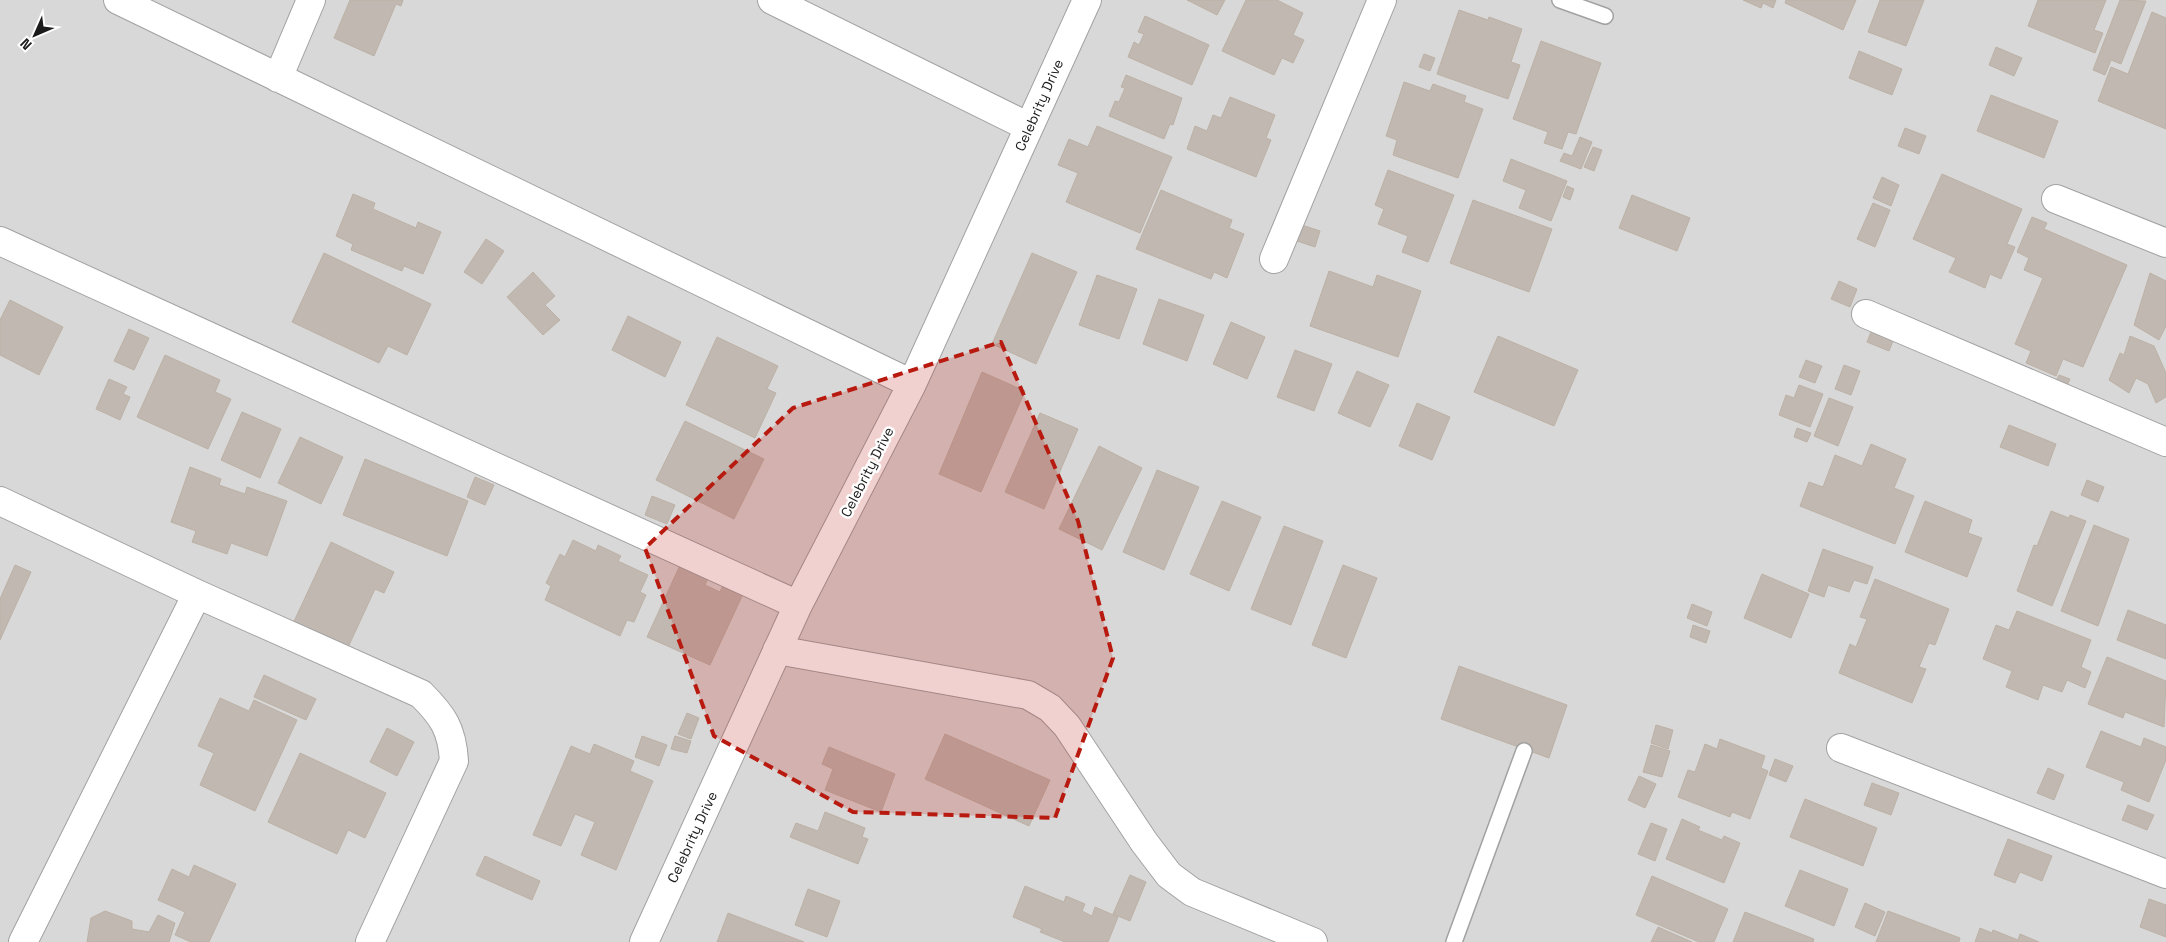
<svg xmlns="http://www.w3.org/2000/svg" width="2166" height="942" viewBox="0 0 2166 942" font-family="'Space Grotesk',sans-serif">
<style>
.residential{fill:#d9d8d8}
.building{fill:#c0b8b1;stroke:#bcb1a5}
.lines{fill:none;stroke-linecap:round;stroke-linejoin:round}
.service-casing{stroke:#a2a2a2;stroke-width:18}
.minor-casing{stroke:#a2a2a2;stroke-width:30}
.service{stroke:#fff;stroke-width:15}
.minor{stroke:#fff;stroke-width:28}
.marked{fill:#b81a0f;fill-opacity:0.2;stroke:#b81a0f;stroke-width:4;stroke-dasharray:10 6;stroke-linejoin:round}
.labels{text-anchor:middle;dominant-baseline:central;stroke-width:5;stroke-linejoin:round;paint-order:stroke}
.street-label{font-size:14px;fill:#1b1b1b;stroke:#fff}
</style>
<rect width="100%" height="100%" fill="#ece9e1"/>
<path class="residential" d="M0,0H2166V942H0Z"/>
<path class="building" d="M350,0H403L401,6L396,4L374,56L334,38Z
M1187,0H1225L1217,15Z
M1246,0H1277L1303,13L1293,35L1304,40L1293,63L1282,58L1274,75L1222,51Z
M1743,0H1776L1773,8L1763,3L1761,8Z
M1786,0H1856L1843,30L1785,3Z
M1880,0H1924L1906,46L1868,32Z
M2038,0H2106L2094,30L2103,33L2095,53L2028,26Z
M2120,0L2146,1L2121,64L2111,60L2105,75L2093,70Z
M1459,10L1488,20L1489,17L1522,29L1511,62L1520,65L1508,99L1437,74Z
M2152,12L2166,18V129L2098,101L2111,67L2128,74Z
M1145,16L1209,45L1192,85L1128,57L1134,42L1139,45L1144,34L1138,32Z
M1541,41L1601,63L1576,134L1568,132L1562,149L1544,143L1548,132L1513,119Z
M1996,47L2022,58L2014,76L1989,65Z
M1859,51L1902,69L1892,95L1849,78Z
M1424,54L1435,58L1430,71L1419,67Z
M1126,75L1182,98L1173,125L1170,124L1164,139L1109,116L1115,101L1119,102L1125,88L1121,87Z
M1404,82L1430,91L1433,84L1466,96L1464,102L1483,109L1458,178L1393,155L1397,140L1386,136Z
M1991,95L2058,121L2044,158L1977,131Z
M1230,97L1275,115L1266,138L1271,140L1256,177L1187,149L1195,126L1207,131L1213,115L1221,118Z
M1097,126L1172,157L1140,233L1066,202L1078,173L1058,165L1069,139L1088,147Z
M1905,128L1926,136L1919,154L1898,146Z
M1580,137L1592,142L1581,169L1560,161L1564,153L1572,156Z
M1593,147L1602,150L1594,171L1584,167Z
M1511,159L1567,181L1551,221L1519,208L1526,190L1503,181Z
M1388,170L1454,195L1428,262L1402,252L1408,236L1378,224L1384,209L1375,205Z
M1942,174L2022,209L2007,244L2015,247L2001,279L1990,274L1985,288L1949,272L1956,258L1913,239Z
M1882,177L1899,185L1891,206L1873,198Z
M1567,186L1574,189L1570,200L1563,197Z
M1161,190L1232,220L1229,228L1244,234L1227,278L1214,272L1211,279L1136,249Z
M353,194L375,203L373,209L416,228L418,222L441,232L423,274L404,266L402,271L351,250L353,244L336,236Z
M1632,195L1690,218L1677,251L1619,228Z
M1473,200L1552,229L1529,292L1450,263Z
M1873,203L1890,210L1875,247L1857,239Z
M2032,217L2047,223L2044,229L2127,265L2083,367L2063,359L2056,376L2026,363L2031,351L2015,344L2043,278L2024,270L2029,258L2017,252Z
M1302,225L1320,231L1315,247L1297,241Z
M486,239L504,251L482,284L464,272Z
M324,253L431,304L407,355L388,346L379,363L292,322Z
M1032,253L1077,272L1036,364L992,344Z
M1329,271L1373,287L1377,275L1421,291L1398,357L1310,326Z
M533,272L555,296L545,305L560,320L543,335L507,297Z
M2150,273L2166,281V326L2159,340L2134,325Z
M1097,275L1137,289L1119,339L1079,325Z
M1839,281L1857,289L1850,307L1831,299Z
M1159,299L1204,315L1187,361L1143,344Z
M10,300L63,327L39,375L0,355V320Z
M628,316L681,342L665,377L612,350Z
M1231,322L1265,337L1247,379L1213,364Z
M1873,327L1895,336L1889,351L1867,342Z
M129,329L149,338L134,370L114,361Z
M1498,336L1578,370L1554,426L1474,392Z
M2130,336L2154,346L2166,373V397L2156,403L2148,384L2136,378L2129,393L2109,380L2120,353L2124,355Z
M717,337L778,366L767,389L776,393L755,438L686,405Z
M1295,350L1332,364L1314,411L1277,397Z
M165,355L220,380L215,392L231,399L208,449L137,417Z
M1806,360L1822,366L1815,383L1799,377Z
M1844,365L1860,371L1851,395L1835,389Z
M1357,371L1389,385L1370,427L1338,413Z
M982,372L1025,391L981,492L939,474Z
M2059,375L2070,379L2065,390L2054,385Z
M109,379L127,387L123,394L130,397L120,420L96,409Z
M1799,385L1823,394L1810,427L1779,415L1786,395L1794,398Z
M1829,398L1853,407L1838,446L1814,436Z
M1417,403L1450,417L1432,460L1399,446Z
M242,412L281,429L260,478L221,460Z
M1040,413L1078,429L1044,509L1005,492Z
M685,421L764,459L734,519L656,480Z
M2009,425L2056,444L2048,466L2000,447Z
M1797,428L1811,433L1807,442L1794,437Z
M300,437L343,457L321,504L278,483Z
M1871,444L1906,459L1894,488L1914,496L1895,544L1800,506L1809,482L1823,487L1835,455L1862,466Z
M1099,446L1142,468L1102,550L1059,529Z
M365,459L468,501L447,556L343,515Z
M190,467L221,479L219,485L245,494L247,487L287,501L267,556L231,543L227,554L192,542L196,531L171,522Z
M1157,470L1199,487L1164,570L1123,552Z
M475,477L494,485L485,505L467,497Z
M2087,480L2104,487L2098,502L2081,495Z
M652,496L675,505L667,524L645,515Z
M1222,501L1261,517L1229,591L1190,574Z
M1925,501L1972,520L1968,533L1982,538L1967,577L1905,552Z
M2051,511L2069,518L2070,515L2086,521L2052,606L2017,591L2034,545L2037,546Z
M2094,525L2129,539L2098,626L2061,611Z
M1284,526L1323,541L1291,625L1251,609Z
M573,540L596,551L598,545L621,556L618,561L648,575L640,592L646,595L634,622L627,620L620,636L545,600L551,586L546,583L560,554L565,557Z
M331,542L394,572L384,593L375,589L344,656L290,630Z
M1823,549L1873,567L1867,584L1854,580L1849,592L1828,585L1824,597L1808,591Z
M681,563L709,576L705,585L720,592L724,583L744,592L710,665L647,637Z
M15,565L31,572L0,640V599Z
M1343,565L1377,578L1346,658L1312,645Z
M1762,574L1809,594L1791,638L1744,618Z
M1875,579L1949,609L1935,645L1929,643L1919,667L1926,669L1912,703L1839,673L1850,644L1856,647L1867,619L1860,617Z
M1692,604L1712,612L1707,626L1687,618Z
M2128,610L2166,625V659L2117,640Z
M2017,611L2091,640L2081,667L2091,672L2085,688L2067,680L2062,692L2043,685L2038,700L2006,687L2012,671L1983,659L1996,625L2009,630Z
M1693,625L1710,631L1706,643L1690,637Z
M2107,657L2166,681L2164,727L2125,712L2123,718L2088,704Z
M1459,666L1567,705L1549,758L1441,719Z
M264,675L316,699L306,720L254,697Z
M220,698L249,711L254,700L297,720L255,811L200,785L214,753L198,746Z
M687,713L699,718L691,739L678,734Z
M1656,725L1673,730L1668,749L1651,743Z
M387,728L414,742L397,776L370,762Z
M2101,731L2141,747L2144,738L2166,747V760L2149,802L2121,790L2124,782L2086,767Z
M945,734L1050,780L1029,826L925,779Z
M642,736L667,745L659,766L635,757Z
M675,736L691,741L687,753L671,749Z
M1720,739L1765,756L1761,768L1768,771L1750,819L1732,812L1730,817L1678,797L1688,770L1695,772L1705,744L1717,749Z
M594,744L634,761L630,771L653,781L616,870L581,855L595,822L575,814L561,846L533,835L571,746L590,754Z
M1651,745L1670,751L1662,777L1643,772Z
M829,747L895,774L881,812L825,790L833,769L822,764Z
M300,753L386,793L365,838L348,830L337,854L268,822Z
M1775,759L1793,766L1786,782L1769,775Z
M2048,768L2064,775L2054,800L2037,793Z
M1639,776L1656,784L1645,808L1628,800Z
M1872,783L1899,793L1891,815L1864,805Z
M1805,799L1877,828L1863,866L1790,837Z
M2128,805L2154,815L2147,830L2122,820Z
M825,812L865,828L862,837L868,839L858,864L790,837L796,823L818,831Z
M1682,819L1700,827L1698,830L1722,840L1724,836L1740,843L1724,883L1666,859Z
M1651,823L1667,829L1655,861L1638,854Z
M2008,839L2052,856L2042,881L2020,872L2015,883L1994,875Z
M485,856L540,881L532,900L476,875Z
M194,865L236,884L209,942H191L175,935L185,912L158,900L172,869L189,877Z
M1800,870L1848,889L1834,926L1785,906Z
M1130,875L1146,882L1130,921L1113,914Z
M1652,876L1728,909L1714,942H1699L1636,915Z
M1025,886L1064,902L1066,896L1085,904L1082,911L1092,916L1095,907L1118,917L1108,942H1065L1040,932L1042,929L1013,917Z
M808,889L840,901L827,937L795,925Z
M2149,899L2166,905V937L2140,927Z
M1865,903L1885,912L1875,936L1855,927Z
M105,911L132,921V929L149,932L158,915L175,923L169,942H87L91,918Z
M1888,911L1960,938L1959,942H1876Z
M1745,912L1814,939L1813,942H1733Z
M728,913L804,942H717Z
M1658,927L1692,942H1651Z
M1980,928L1992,933L1993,930L2018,940L2020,934L2039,942H1975Z"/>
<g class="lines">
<g class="service-casing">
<path id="service" d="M1560,0L1605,16
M1454,942L1524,751"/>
</g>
<g class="minor-casing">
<path id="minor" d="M118,0L912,384
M772,0L1029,127
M278,78L311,0
M2056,199L2166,243
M0,241L798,605
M1274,259L1382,0
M1866,314L2166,442
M0,501L197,594L421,694C443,716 452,729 454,761L370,942
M777,650L1028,695L1050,708L1067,726L1144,842L1169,875L1192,892L1313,942
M1841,748L2166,874
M23,942L197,594
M644,942L798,605L912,384L1087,0"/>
</g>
<use href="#service" class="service"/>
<use href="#minor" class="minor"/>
</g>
<path class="marked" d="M1001,342L1078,521L1113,658L1055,818L853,812L714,736L645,548L793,408Z"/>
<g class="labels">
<g class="street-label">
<text transform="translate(1039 105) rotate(-66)">Celebrity Drive</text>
<text transform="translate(867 472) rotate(-63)">Celebrity Drive</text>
<text transform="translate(692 837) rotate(-65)">Celebrity Drive</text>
</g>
</g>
<g transform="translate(35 35) rotate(225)" stroke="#ffffff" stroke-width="4" paint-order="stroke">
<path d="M0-4L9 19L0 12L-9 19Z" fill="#1b1b1b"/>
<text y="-8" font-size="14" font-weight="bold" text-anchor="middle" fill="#1b1b1b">N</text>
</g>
</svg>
